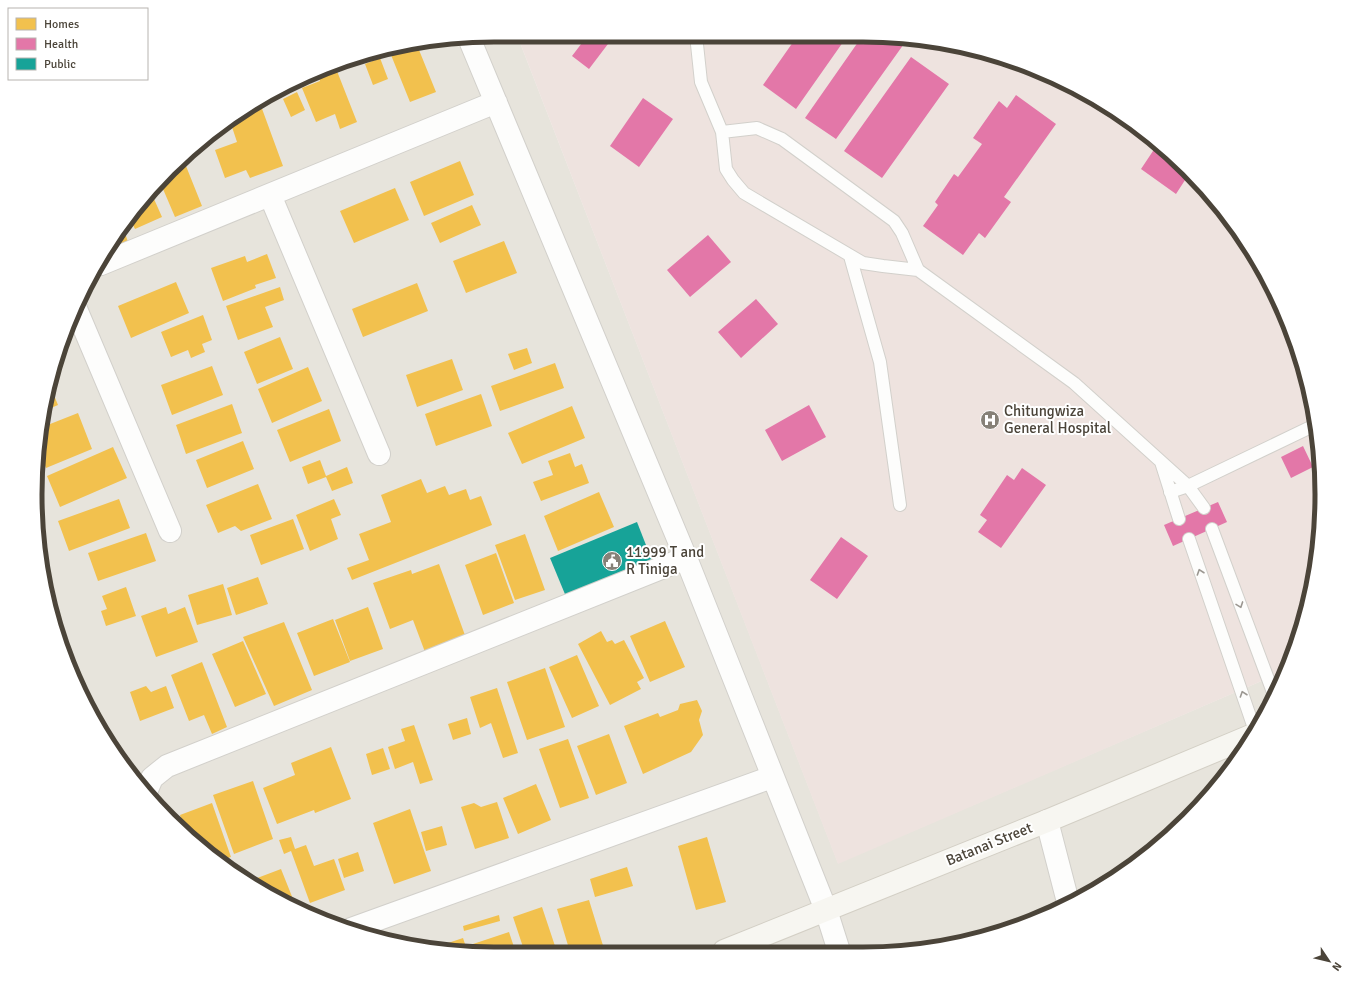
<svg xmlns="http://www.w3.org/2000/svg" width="1357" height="989" viewBox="0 0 1357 989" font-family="Signika,sans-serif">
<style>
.residential{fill:#e7e4dc}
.medical{fill:#eee3df}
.homes{fill:#f2c14e}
.health{fill:#e377a8}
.public{fill:#17a398}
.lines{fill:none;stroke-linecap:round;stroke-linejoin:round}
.lane-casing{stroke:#d2d0cb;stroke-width:14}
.street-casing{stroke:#d2d0cb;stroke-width:24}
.secondary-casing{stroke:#d3cfc5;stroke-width:24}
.lane{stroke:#fdfdfc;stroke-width:12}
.street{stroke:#fdfdfc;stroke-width:22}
.secondary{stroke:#f7f6f1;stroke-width:22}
.oneway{stroke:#9b9791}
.labels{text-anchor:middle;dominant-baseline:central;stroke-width:4;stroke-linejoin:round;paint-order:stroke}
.poi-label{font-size:15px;fill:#4b4439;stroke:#fff;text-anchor:start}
.street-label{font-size:15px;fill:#4b4439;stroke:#fff}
.rim{fill:none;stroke:#4b4439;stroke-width:5}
</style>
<rect width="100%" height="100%" fill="#f4f2ee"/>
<path class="residential" d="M494,35H517L838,863L1285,671L1261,724L1208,797L1142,859L1039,919L923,950L464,953L375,938L291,907L192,840L130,774L70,670L39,554V434L51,375L82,291L149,192L239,112L291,82L375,51Z"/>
<path class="medical" d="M517,35H863L981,51L1039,70L1118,112L1166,149L1227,215L1275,291L1306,375L1321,464L1318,554L1298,642L1285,671L838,864Z"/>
<path class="homes" d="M417,45L436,92L410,102L389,50Z
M380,58L388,79L373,85L365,64Z
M335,66L357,122L340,129L335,114L316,122L302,88L320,81L317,73Z
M297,92L305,110L291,117L283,99Z
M261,106L283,166L250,178L246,170L225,178L215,150L237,142L230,121L236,115Z
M184,161L202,206L175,217L160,182Z
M460,161L474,195L424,216L410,182Z
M395,188L409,220L354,243L340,211Z
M150,190L162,217L135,229L130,219Z
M472,205L481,225L440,243L431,223Z
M124,230L128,242L112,247Z
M504,241L517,273L466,293L453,261Z
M267,254L276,278L255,285L256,288L223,301L211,268L245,256L247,262Z
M176,282L189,313L131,338L118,306Z
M417,283L428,311L363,337L352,309Z
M280,287L284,300L265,307L273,327L238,340L226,306Z
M203,315L212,340L202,344L205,352L191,358L188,350L171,357L161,332Z
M280,337L293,369L257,384L244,352Z
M527,348L532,363L514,370L508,354Z
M452,359L463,390L417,407L406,375Z
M555,363L564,388L500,411L491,386Z
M212,366L223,395L172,415L161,385Z
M308,367L322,401L272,423L258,389Z
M49,383L58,405L44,411L47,396Z
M481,394L492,426L436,446L425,414Z
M232,404L242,433L186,454L176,425Z
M572,406L585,438L522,464L508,433Z
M329,409L341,441L290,462L277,430Z
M78,413L92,449L46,468L39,451L40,428Z
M243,441L254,469L207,488L196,460Z
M113,447L127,478L60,507L47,476Z
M570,453L575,467L582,464L589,483L541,501L533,482L553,475L548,461Z
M320,460L326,476L347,467L353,483L332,491L326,477L308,484L302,467Z
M421,479L427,493L445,486L449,495L466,489L470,500L481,496L492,525L352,580L347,568L369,560L359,534L391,522L381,495Z
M258,484L272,519L241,531L235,526L218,533L206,505Z
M599,492L614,527L558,551L544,516Z
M119,499L130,528L69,551L58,521Z
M334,499L341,515L331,519L338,539L310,551L296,515Z
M293,519L304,549L261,565L250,535Z
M146,533L156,561L98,581L88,553Z
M525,534L545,590L515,600L495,545Z
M496,553L514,603L483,615L465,565Z
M439,564L466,638L425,652L413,620L390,629L373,583L411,570L412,574Z
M258,577L268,604L236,615L227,588Z
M223,584L232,615L197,625L188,595Z
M126,587L136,616L106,626L101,611L107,609L102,596Z
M166,607L168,614L185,607L198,642L156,657L141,616Z
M368,607L383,649L350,661L335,620Z
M333,619L350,662L314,676L297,633Z
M665,621L685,667L650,682L630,636Z
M284,622L312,690L274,706L243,637Z
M601,631L607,642L612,640L615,644L624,640L644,678L637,682L641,689L610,705L578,644Z
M243,641L266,694L235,707L212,654Z
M577,655L599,706L572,718L549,667Z
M202,662L227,727L212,734L204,715L189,721L171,675Z
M545,668L565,727L527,740L507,682Z
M146,686L151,692L166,686L174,708L140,721L130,692Z
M497,688L518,753L503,758L491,723L480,728L470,697Z
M697,700L702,711L699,720L703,735L691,752L643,774L624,726L658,713L660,717L678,710L680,704Z
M467,718L471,734L453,740L448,724Z
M414,725L433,780L420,784L413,762L395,769L388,747L405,741L401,729Z
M609,734L627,783L596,795L577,746Z
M568,739L589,798L560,808L539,749Z
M331,747L351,799L315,813L314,810L277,824L263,788L295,775L291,763Z
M383,748L390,769L372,775L366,754Z
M253,781L273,839L234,854L213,795Z
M536,784L551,820L518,834L503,798Z
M497,802L509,838L475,849L461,807L474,803L481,807Z
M212,803L231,857L222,860L192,840L184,832L185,831L180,815Z
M410,809L431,871L394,884L373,823Z
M442,826L447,845L426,851L421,832Z
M291,837L295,849L306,845L314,866L334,859L345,890L310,903L291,851L284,854L279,840Z
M707,837L726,902L696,910L678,846Z
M358,852L364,871L344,878L338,859Z
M627,867L633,886L595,897L590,879Z
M281,869L297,909L252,880Z
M589,900L605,952H570L557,909Z
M542,907L557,952L525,953L513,917Z
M499,915L500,921L464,931L463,926Z
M509,932L516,953H476L473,944Z
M463,938L468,953L433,948Z"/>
<path class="health" d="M588,35H604L611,40L589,69L572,56Z
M798,35H848L796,109L763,85Z
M863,35L906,41L836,139L805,118Z
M956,47L973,50L968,56Z
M911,57L949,84L882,178L844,151Z
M1016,95L1056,124L1004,197L1011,202L985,238L979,233L963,255L923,226L938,205L935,202L954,174L958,177L982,144L973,138L999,101L1007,108Z
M643,98L673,119L639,167L610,146Z
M1129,121L1166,149L1196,183L1187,177L1176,194L1141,169L1155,148L1125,127Z
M708,235L731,262L690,297L667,270Z
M756,299L778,324L741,358L718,332Z
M809,405L826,437L782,461L765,430Z
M1303,446L1313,467L1291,478L1281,457Z
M1022,468L1046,485L1001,548L978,532L987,520L980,515L1007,475L1014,480Z
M1218,502L1227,522L1173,546L1164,525Z
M841,537L868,556L837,599L810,580Z"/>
<path class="public" d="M637,522L653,563L567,599L550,558Z"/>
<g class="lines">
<g class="lane-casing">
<path id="lane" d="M696,35L701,82L722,132L726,169L733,180L744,193L863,263L883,266L918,270L1074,383L1188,486L1204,508
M722,132L757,128L782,139L894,221L902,233L918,270
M850,256L880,362L900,505
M1161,462L1179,519
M1170,492L1188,486L1315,425
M1212,529L1274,695
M1189,539L1255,731"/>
</g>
<g class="street-casing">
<path id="street" d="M469,38L686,558L826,910L839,951
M270,195L379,454
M101,264L496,102
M76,309L170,531
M146,792L152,778L167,766L686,558
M1047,821L1068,902
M351,929L772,777"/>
</g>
<g class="secondary-casing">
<path id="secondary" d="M724,951L1047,821L1253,735"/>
</g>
<use href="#lane" class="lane"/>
<use href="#street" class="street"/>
<use href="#secondary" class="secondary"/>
</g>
<defs><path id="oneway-chevron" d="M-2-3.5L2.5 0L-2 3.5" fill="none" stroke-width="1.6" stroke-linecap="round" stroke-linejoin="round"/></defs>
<g class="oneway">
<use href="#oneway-chevron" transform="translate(1200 572) rotate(-109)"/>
<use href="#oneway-chevron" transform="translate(1240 605) rotate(70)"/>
<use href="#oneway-chevron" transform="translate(1243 694) rotate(-109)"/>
</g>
<defs>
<g id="hospital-disc" transform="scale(1)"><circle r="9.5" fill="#868178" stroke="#fff"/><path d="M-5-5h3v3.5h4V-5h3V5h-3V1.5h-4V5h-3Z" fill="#fff"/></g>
<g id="civic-disc" transform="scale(1)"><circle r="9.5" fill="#868178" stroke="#fff"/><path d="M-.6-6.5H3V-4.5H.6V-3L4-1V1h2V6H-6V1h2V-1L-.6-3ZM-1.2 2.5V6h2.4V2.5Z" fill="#fff"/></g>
</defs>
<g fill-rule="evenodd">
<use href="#hospital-disc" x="990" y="420"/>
<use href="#civic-disc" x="612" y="561"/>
</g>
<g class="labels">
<g class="poi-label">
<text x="1004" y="411">Chitungwiza<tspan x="1004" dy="17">General Hospital</tspan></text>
<text x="626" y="552">11999 T and<tspan x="626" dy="17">R Tiniga</tspan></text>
</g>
<g class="street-label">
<text transform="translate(989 844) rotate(-22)">Batanai Street</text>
</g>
</g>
<path d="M0 0H1357V989H0ZM494 42H863A452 452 0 0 1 1315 494V495A452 452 0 0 1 863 947H494A452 452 0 0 1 42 495V494A452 452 0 0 1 494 42Z" fill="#fff" fill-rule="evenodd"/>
<path class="rim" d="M494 42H863A452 452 0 0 1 1315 494V495A452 452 0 0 1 863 947H494A452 452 0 0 1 42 495V494A452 452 0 0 1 494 42Z"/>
<rect x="8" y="8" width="140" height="72" fill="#ffffff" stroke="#b7b4b0"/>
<rect x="16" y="18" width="20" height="12" fill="#f2c14e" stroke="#b7b4b0"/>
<text x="44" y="28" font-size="12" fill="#4b4439">Homes</text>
<rect x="16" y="38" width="20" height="12" fill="#e377a8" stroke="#b7b4b0"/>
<text x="44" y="48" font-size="12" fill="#4b4439">Health</text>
<rect x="16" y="58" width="20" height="12" fill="#17a398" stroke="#b7b4b0"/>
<text x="44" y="68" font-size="12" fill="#4b4439">Public</text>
<g transform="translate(1329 961) rotate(125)" stroke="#ffffff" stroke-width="3" paint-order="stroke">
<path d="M0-3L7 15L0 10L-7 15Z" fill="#4b4439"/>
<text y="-6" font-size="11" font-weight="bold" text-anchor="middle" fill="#4b4439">N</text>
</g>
</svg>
